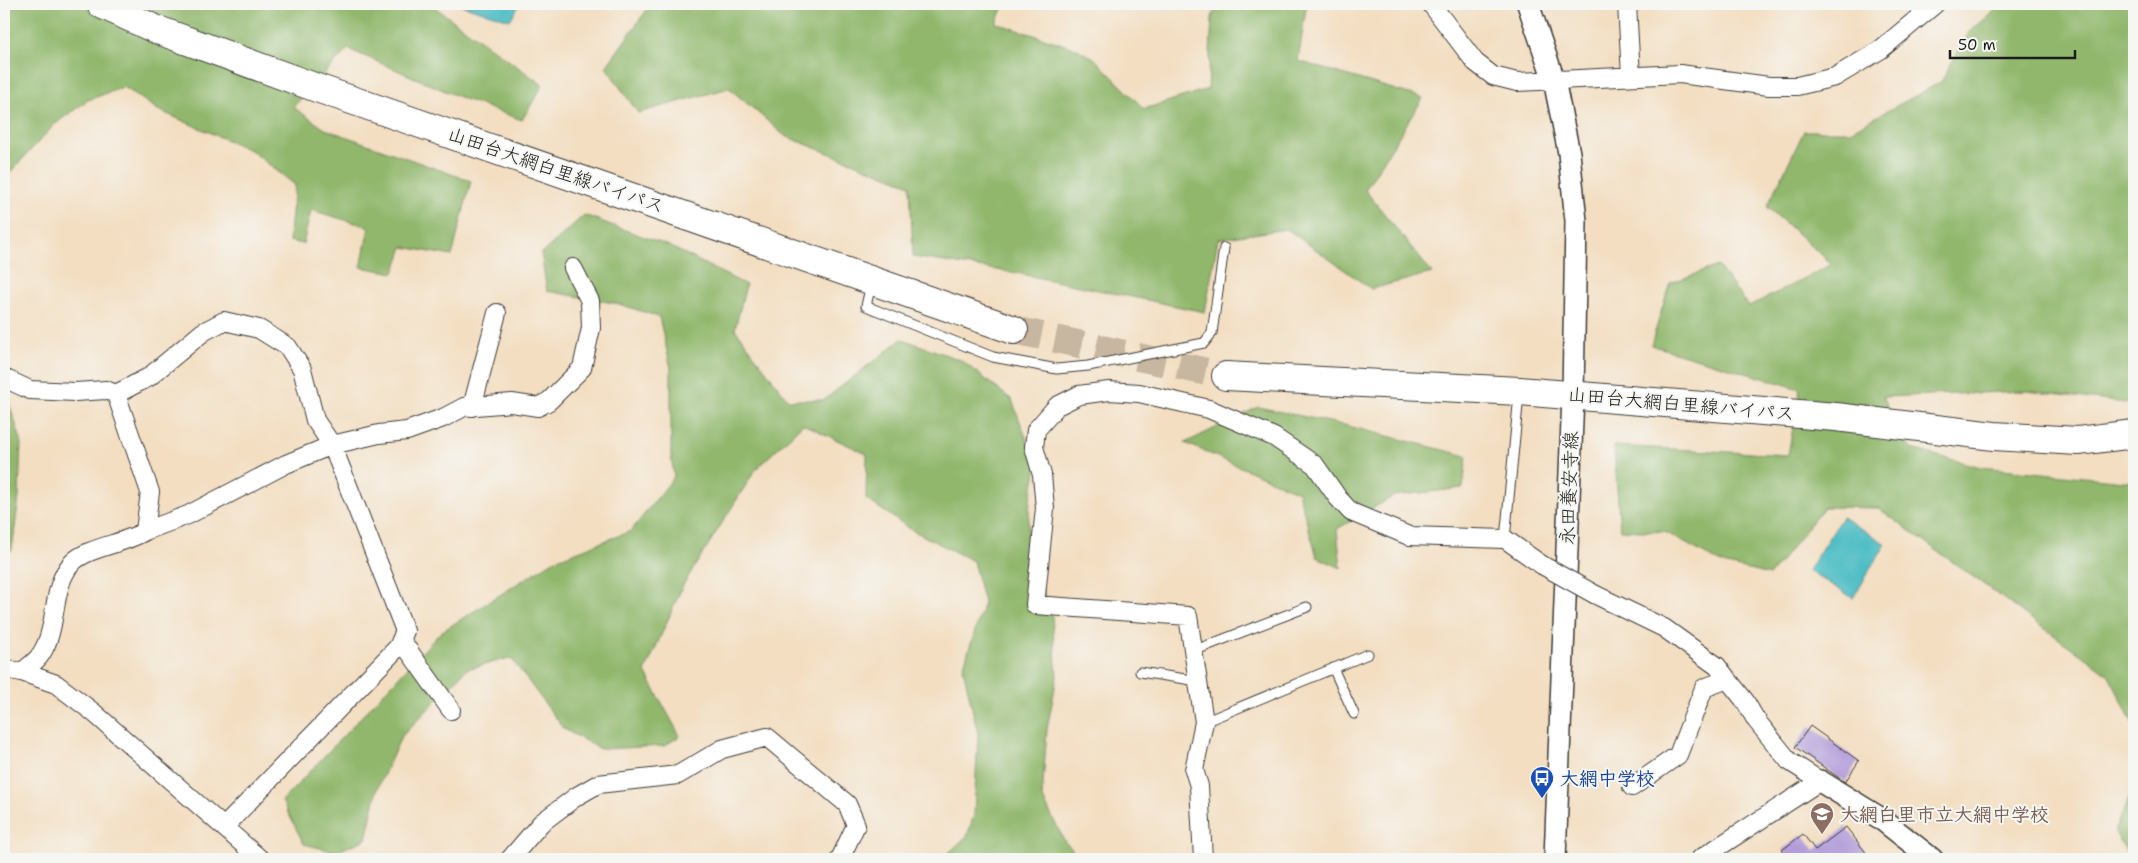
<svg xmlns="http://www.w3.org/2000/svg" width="2138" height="863" viewBox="0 0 2138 863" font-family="'Shantell Sans','Klee One',sans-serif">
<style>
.forest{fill:#90b76c;stroke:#566a44}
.water{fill:#4ebdc5;stroke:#356c70}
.building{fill:#b49eda}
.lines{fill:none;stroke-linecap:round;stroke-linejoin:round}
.primary-tunnel{stroke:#c8b7a0;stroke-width:28;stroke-dasharray:28 14;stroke-linecap:butt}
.service-casing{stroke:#3c3935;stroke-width:11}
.minor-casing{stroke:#3c3935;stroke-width:20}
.tertiary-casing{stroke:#3c3935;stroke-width:24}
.primary-casing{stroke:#3c3935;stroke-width:30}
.service{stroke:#fff;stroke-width:9}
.minor{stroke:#fff;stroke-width:18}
.tertiary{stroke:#fff;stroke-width:21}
.primary{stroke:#fff;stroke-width:28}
.minor-bridge-casing{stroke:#3c3935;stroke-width:20;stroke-linecap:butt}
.minor-bridge{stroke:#fff;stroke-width:18}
.labels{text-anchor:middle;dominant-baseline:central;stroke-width:4;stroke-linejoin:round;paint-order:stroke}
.street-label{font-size:19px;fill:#1c1c1c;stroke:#f6f6f2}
.transit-label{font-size:19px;font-weight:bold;fill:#164399;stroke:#f6f6f2;text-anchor:start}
.education-label{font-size:19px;font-weight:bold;fill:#785e54;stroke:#f6f6f2;text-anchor:start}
</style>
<rect width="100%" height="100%" fill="#f6f6f2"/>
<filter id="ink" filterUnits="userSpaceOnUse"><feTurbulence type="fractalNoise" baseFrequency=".02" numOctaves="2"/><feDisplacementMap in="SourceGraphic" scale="10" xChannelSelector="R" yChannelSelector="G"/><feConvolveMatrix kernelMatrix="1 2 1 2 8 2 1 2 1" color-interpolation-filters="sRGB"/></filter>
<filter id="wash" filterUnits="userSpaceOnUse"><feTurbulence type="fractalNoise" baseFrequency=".0096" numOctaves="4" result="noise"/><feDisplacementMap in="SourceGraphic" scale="20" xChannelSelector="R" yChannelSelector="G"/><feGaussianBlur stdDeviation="1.12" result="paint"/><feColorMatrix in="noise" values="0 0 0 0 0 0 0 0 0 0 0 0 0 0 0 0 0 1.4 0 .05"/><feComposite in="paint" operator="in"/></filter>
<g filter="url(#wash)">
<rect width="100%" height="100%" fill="#f3dec1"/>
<path class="forest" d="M4,4H424L433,6L543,85L522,120L464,99L348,49L293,107L325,129L471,181L452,256L403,247L394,273L361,267L369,227L311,210L303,244L289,241L295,185L252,151L158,110L124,87L88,100L55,124L4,179Z
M651,4H1004L996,23L1075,48L1094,58L1144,109L1208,89L1212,18L1216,4H1309L1306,8L1298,61L1423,98L1365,190L1432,273L1371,289L1287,229L1218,239L1205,312L1016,273L913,257L910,185L785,136L729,88L638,113L606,67Z
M2003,4H2134V404L2027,391L1883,397L1911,449L1981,467L2134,482V726L2109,675L1878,508L1824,507L1770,575L1723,564L1665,532L1620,530L1614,446L1788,455L1800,389L1651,345L1670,283L1718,266L1749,307L1832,264L1767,207L1804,131H1850L1941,82L1969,32Z
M584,215L669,246L746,285L735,329L788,400H824L902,339L961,360L1012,400L1037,467L1030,500L1027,546L1052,616L1057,677L1047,729L1042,797L1065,842L1082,859H942L967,836L974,815L978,734L963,668L984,603L973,561L912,530L866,499L867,454L803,424L756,469L683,585L645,672L680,736L664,746L600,749L564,729L511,658L467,669L401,737L377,790L366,839L336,852L304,844L282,801L441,632L555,560L631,531L674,477L671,455V368L659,317L619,304L547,291L541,254Z
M4,388L21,440L19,497L12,550L4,556Z
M1258,407L1344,425L1467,456L1463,488L1394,496L1337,529L1341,568L1317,557L1298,492L1185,443Z
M2134,787V859H2131L2114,831Z"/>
<path class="water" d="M457,4H520L510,20Z
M1842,517L1886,544L1853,598L1808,570Z"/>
<g id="blocks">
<path class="building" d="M1810,726L1859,761L1845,782L1795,747Z
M1846,827L1871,859H1789L1782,850L1803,834L1815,850Z"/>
</g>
</g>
<g filter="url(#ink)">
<use href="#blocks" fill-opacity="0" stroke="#3c3935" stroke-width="1"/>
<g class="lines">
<path class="primary-tunnel" d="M1014,330L1226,376"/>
<g class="service-casing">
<path id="service" d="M871,284L866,306L993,357L1057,369L1088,366L1204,343L1212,333L1224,248
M1505,539L1519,395
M1193,651L1307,607
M1333,668L1354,714
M1140,672L1198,681
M1204,722L1368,654"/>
</g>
<g class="minor-casing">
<path id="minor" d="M1431,4L1475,62L1493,76L1517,82L1680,74L1769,86H1797L1835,77L1880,50L1935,4
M1627,4L1631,76
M4,378L30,390L75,392L106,390L116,394
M472,407L497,313
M145,531L188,515L286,464L332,445L379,434L407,431L443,418L464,407L512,403L538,407L549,401L582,368L591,328L590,301L573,268
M1596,595L1664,628L1717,666L1745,701L1756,720L1789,761L1820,781L1700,859
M401,640L451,710
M4,669L22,672L56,684L93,712L260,859
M22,672C28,667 37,661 41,654C59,627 50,587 72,563C87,547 125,544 145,531L150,492L116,394L149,377L203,332L224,321L259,329L288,347L302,369L315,420L332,445L405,631L398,647L224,827
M1632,787L1678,755L1704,688L1728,679
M510,859L541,823L577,796L598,784L678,775L722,749L767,737L847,804L856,825L840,859
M1203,859L1199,786L1194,770L1204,722L1188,616L1035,605L1045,508L1042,475L1034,447L1036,430L1057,406L1079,395L1109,391L1139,393L1209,409L1274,437L1315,465L1338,498L1351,512L1409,536L1505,539L1542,565"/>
</g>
<g class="tertiary-casing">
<path id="tertiary" d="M1528,4L1554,80L1569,153L1576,221L1573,395L1555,859
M1820,781L1880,818L1932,859"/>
</g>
<g class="primary-casing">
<path id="primary" d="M101,4L155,29L317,88L1014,330
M1226,376L1519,391L1836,417L1994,436L2078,441L2134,434"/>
</g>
<use href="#service" class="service"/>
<use href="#minor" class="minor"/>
<use href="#tertiary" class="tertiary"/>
<use href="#primary" class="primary"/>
<g class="minor-bridge-casing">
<path id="minor-bridge" d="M1542,565L1596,595"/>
</g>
<use href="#minor-bridge" class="minor-bridge"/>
</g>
</g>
<defs>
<g id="bus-pin" transform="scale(1.25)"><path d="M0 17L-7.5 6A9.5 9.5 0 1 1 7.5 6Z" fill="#1a4fb4" stroke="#f6f6f2"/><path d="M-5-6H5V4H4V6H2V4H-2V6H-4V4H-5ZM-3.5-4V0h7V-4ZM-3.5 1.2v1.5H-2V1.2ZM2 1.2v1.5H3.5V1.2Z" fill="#fff"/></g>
<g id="school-pin" transform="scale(1.25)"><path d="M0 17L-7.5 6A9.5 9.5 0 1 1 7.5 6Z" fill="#8d6e63" stroke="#f6f6f2"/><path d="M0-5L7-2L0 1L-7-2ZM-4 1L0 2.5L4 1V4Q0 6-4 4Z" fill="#fff"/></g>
</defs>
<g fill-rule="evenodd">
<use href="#bus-pin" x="1542" y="778"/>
<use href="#school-pin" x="1822" y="814"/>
</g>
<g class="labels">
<g class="street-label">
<text transform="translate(556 170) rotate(19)">山田台大網白里線バイパス</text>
<text transform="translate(1681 404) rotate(5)">山田台大網白里線バイパス</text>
<text transform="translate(1569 488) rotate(-88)">永田養安寺線</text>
</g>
<g class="transit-label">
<text x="1560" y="778">大網中学校</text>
</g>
<g class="education-label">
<text x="1840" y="814">大網白里市立大網中学校</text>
</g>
</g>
<rect width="2138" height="863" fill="none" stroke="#f6f6f2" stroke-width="20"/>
<path d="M1950 50v8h125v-8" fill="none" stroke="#1c1c1c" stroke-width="2.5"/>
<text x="1958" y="50" font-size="15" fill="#1c1c1c" stroke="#f6f6f2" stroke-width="4" paint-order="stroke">50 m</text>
</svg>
